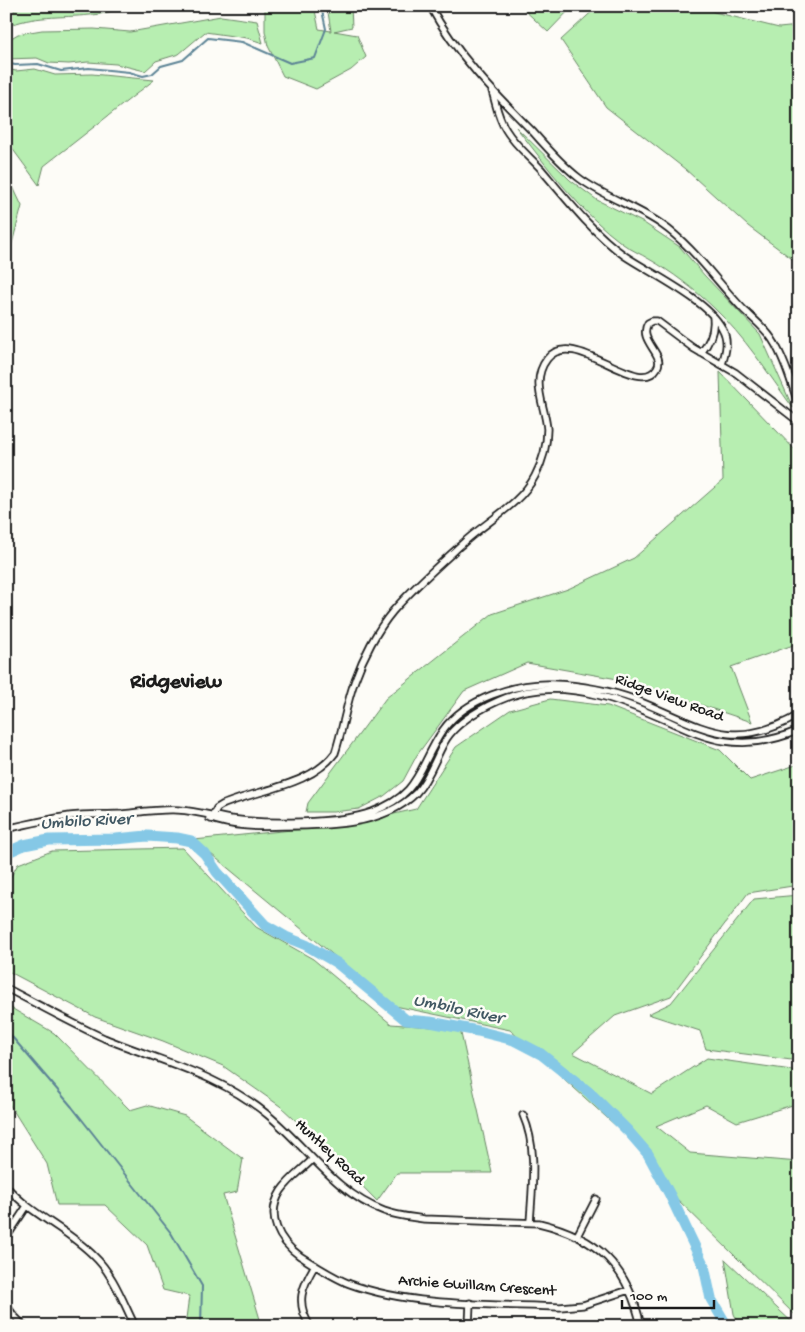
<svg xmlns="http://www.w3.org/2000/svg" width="805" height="1332" viewBox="0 0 805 1332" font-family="'Gochi Hand',sans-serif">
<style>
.green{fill:#b7eeb1;stroke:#6a8566}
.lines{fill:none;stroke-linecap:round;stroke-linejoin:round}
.stream{stroke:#5b8395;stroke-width:2}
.river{stroke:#85c8e6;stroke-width:11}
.minor-casing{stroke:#1c1c1c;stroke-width:9}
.minor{stroke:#fdfcf7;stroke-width:5.5}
.labels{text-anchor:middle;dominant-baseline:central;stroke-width:5;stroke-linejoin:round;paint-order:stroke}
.street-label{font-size:16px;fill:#1c1c1c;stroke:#fdfcf7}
.water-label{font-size:18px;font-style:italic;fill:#415863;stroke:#fdfcf7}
.district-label{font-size:21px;font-weight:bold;fill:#1c1c1c;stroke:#fdfcf7}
</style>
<rect width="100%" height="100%" fill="#fdfcf7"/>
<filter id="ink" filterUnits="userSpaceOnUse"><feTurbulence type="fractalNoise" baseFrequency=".02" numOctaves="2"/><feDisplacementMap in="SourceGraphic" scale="10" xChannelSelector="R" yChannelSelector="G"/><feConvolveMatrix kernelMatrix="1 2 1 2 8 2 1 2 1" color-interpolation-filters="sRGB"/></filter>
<g filter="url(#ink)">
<path class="green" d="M25,6H121L120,9C111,11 100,15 90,15C62,18 32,15 6,27V13Z
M265,6H314L319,29L331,31L327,6H351L352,27L334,31L357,35L366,57L351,70L316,89L283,76L268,46L265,31Z
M520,6H573L548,32Z
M598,6H703L714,12L779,28L799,26V266L795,261L748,226L685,169L606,107L561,40Z
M221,16L257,21L263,43L247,38L205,32L179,54L156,61L145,71L116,64L88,62L69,64L49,63L37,58L6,59V41L18,34L42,30L94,29L130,32Z
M35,69L55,75L92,74L154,80L44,166L39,185L6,140V69L16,71Z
M516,127L570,180L597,200L644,223L680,247L705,276L760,334L793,408C767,372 745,337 713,307C694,289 672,272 649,259C641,254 631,250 623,244C581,213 548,168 516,127Z
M6,172L22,206L6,266Z
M720,372L799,454V643L731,667L752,722L629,681L527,663L464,691L417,755L403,781L384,796L359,809L333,812H306L308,803L386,698L492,614L568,589L634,558L723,480Z
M550,699L608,706L720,750L750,780L799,764V885L748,893L671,996L615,1016L573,1053L652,1094L707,1058L799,1071V1103L737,1122L706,1105L656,1126L690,1153L799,1162V1319L671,1193L637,1145L510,1030L395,1006L194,840L350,824L416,809L456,747L510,710Z
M183,848L256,927L313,959L391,1024L460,1029L492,1173H397L377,1201L323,1146L280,1106L223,1066L163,1041L95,1017L6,970V885L18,864L52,851Z
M799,895V1061L706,1049L700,1031L648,1014L671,1003L754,899Z
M6,1005L54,1033L130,1110L147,1105L185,1116L243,1159L237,1192L223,1195L262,1326H185L189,1296L163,1290L147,1245L105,1205H57L47,1164L6,1099Z
M725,1259L796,1326H740L734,1314Z"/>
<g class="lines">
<path class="stream" d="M6,63L15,65L38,64L61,71L89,68L129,72L143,76L152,74L161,66L183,60L208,38L242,42L290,63L315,58L326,29L321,6
M7,1031L72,1107L171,1233L202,1286L201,1326"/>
<path class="river" d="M6,853L24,845L49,840L116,839L147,836L177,838L191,841L205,854L217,872L265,925L286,937L306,945L337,963L406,1020L430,1022L478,1031L514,1040L541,1054L590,1093L628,1131L648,1154L670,1195L704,1266L711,1299L727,1326"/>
<g class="minor-casing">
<path id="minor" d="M430,6C456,54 495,94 533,132C547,148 562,165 579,178C604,197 635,206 661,224C693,246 716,281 743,309C753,319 764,327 772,339C784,357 792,385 799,406
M492,91C496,104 498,118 506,130C515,145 529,156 541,169C567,200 592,232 625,256C652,274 707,300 722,328C729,340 726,352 722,364
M701,353C710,342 715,331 713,317
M209,818C233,827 259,827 284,826C327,826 383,826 416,793C429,779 435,759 444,743C457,718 499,698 525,692C575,682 623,701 668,721C686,729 704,738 725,741C750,745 776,740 799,730
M211,819L217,808L222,805C259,789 311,786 335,753C343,729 346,704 355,680C363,657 377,630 393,611C414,587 438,566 461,545C485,522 520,505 535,476C543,461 547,446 547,429C545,405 530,381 547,359C573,325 639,399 657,368C666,354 637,341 648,323L652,321H657L693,348L736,373L799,422
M6,829C27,824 49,819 70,816C87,814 105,815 122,814C141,812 160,809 178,810C196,811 213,816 230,819C265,824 338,824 372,812C422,793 417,769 443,730C465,699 515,683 551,684C580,685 609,690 636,700C700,725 730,754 799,715
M6,988C39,1005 71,1023 104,1038C162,1062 217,1073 268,1115C307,1147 335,1193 384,1211C397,1216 411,1217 424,1219L539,1223C598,1237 628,1267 641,1326
M523,1115C538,1149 532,1187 530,1223
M313,1159C303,1169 289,1179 281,1191C265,1216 279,1241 300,1256C316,1266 332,1277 350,1284C413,1307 493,1304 560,1307L583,1305L629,1290
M6,1186C31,1215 68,1229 94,1256C114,1275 123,1302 135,1326
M577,1236L596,1199
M6,1238L27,1206
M6,1305L14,1316L24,1326
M310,1326C295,1302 302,1287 315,1265
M469,1326L470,1303"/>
</g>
<use href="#minor" class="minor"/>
</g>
</g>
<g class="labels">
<g class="street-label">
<text transform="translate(669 699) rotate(20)">Ridge View Road</text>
<text transform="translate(329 1153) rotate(43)">Huntley Road</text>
<text transform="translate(477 1287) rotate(4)">Archie Gwillam Crescent</text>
</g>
<g class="water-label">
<text transform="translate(86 822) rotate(-3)">Umbilo River</text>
<text transform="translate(458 1010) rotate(12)">Umbilo River</text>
</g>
<g class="district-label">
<text x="176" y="683">Ridgeview</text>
</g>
</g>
<rect width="805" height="1332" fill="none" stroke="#fdfcf7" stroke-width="25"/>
<rect x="12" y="12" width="780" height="1307" fill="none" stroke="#1c1c1c" stroke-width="2" filter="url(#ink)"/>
<path d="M622 1300v8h92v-8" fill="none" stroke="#1c1c1c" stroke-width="2.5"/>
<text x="630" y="1300" font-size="15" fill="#1c1c1c" stroke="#fdfcf7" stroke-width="4" paint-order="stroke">100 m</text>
</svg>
